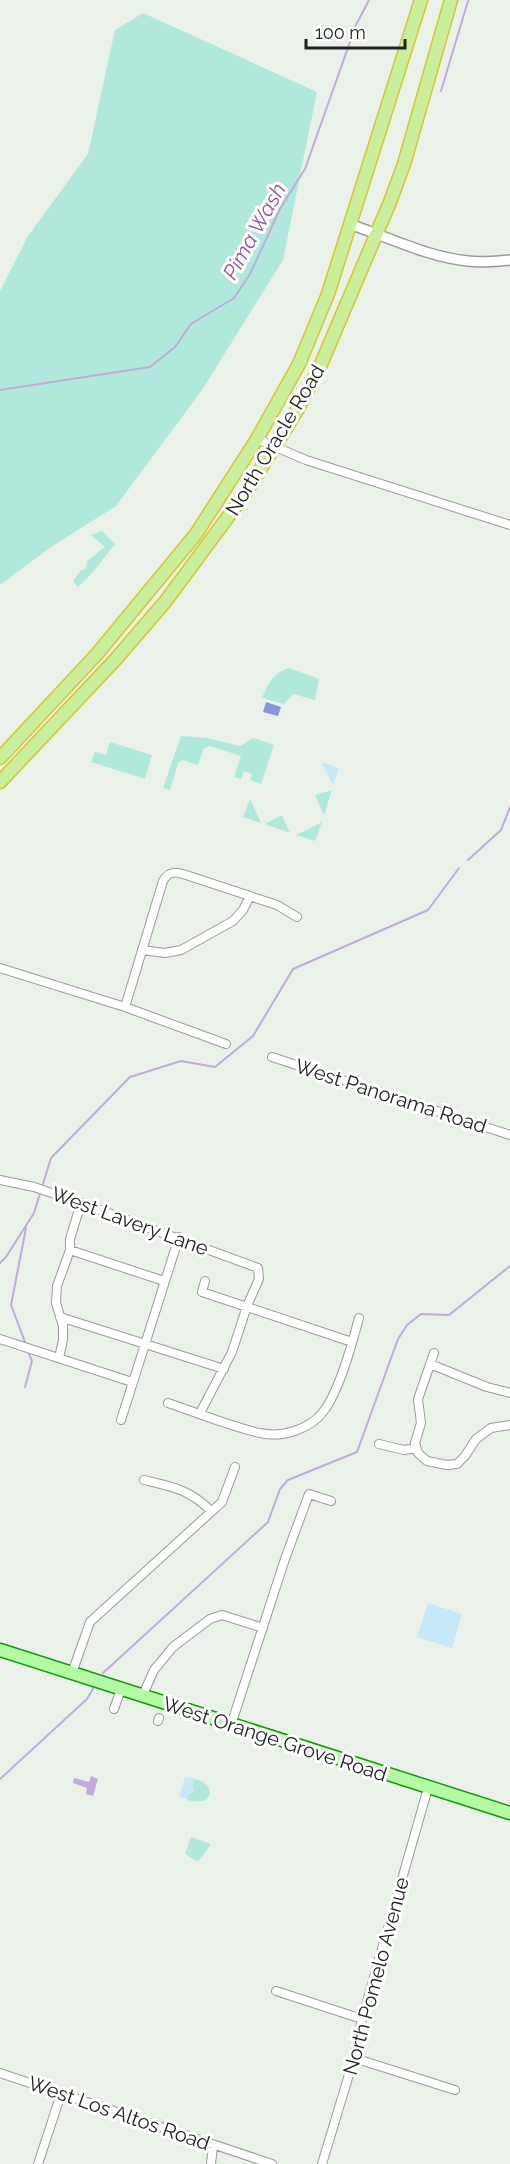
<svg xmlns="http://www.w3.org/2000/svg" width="510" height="2164" viewBox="0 0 510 2164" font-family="Raleway,sans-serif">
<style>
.grass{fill:#b0e9db}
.park{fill:#c7e8f8}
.pitch{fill:#8995dd}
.water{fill:#c2aadd}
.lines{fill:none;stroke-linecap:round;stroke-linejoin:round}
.stream{stroke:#c2aadd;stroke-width:2}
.minor-casing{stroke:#9b9b9b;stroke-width:10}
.tertiary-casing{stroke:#9b9b9b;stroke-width:12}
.primary-casing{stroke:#119905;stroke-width:15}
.trunk-casing{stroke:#d6c62d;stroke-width:15}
.minor{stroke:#fff;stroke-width:8}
.tertiary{stroke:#fff;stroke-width:9}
.primary{stroke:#b4f9a4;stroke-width:12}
.trunk{stroke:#caef9c;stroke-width:12}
.labels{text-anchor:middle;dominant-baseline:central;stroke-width:6;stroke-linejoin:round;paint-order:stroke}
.street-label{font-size:20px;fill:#212121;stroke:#fff}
.water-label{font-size:21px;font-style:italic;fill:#964faf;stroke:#fff}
</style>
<rect width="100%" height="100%" fill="#e9f1e8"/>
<path class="grass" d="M143,13L317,92L283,260L202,390L116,506L51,547L0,585V291L28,236L88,154L115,30Z
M102,531L115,544L94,571L78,587L73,581L81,570L86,569L87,561L105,547L91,535Z
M289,668L319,679L315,700L293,694L284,704L262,698C268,684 273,673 289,668Z
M181,736L207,738L240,746L253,738L274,745L261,784L250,780L252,774L244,771L241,779L234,777L241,756L210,746L204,748L198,765L183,760L178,763L170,790L163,788Z
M110,742L152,755L145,779L91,762L95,752L106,755Z
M332,790L324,815L315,795Z
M250,799L261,823L243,817Z
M282,815L290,833L265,824Z
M322,822L315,841L296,835Z
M195,1779C216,1783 215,1808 188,1800V1795L194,1791L192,1785Z
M191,1837L211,1844L198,1862L185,1854Z"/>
<path class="park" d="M324,763L339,768L333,785L322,764Z
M428,1603L462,1614L452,1648L417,1637Z
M185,1777L195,1779L192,1785L194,1791L188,1795V1800L179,1796Z"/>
<path class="pitch" d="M266,702L281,707L278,716L263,712Z"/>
<path class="water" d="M91,1776L98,1779L93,1796L86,1794L87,1788L73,1783L74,1778L89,1782Z"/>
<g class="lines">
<path class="stream" d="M441,91L468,1
M0,390L150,367L175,347L191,324L234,298L250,274L281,207L305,169L356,25L369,0
M468,860L501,830L510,807
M0,1263L6,1257L34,1213L51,1158L130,1077L181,1061L215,1067L253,1036L293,969L428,910L459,868
M25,1342L11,1305L26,1228
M25,1387L32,1361L29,1354
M103,1673L268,1522L280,1489L288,1480L357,1452L398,1339L407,1325L421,1314L449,1315L510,1266
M0,1779L87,1699L94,1687"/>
<g class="minor-casing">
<path id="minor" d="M257,439L306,460L510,525
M142,950L165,953L181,950L233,921L243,910L250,896
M0,968L125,1007L226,1044
M125,1007L163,881C168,872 174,871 183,874L277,905L297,917
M272,1057L510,1135
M0,1180L34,1187L81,1203L258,1268L259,1279L247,1306L232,1352L200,1413
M70,1250L164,1281
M205,1281L202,1292L352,1342
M60,1317L224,1369
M0,1339L132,1382
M434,1353L418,1399L421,1423L415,1443L418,1453L427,1461L447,1465L457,1464L465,1456L476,1439L491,1428L510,1425
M59,1358L63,1340V1326L56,1303L57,1286L70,1250V1239L81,1203
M430,1364L487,1387L510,1393
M168,1403C198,1413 229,1426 260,1433C281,1438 309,1430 323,1412C339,1392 352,1344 359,1318
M121,1420L179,1237
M379,1444L404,1450L416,1448
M144,1480C173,1487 189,1489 211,1511
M72,1673L90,1622L222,1502L235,1467
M142,1697L154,1670L173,1647L210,1619L222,1615L263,1628
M114,1709L121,1689
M158,1721L159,1718
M231,1725L285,1559L309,1494L331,1501
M276,1991L362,2019
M354,2058L455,2090
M0,2073L272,2164
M38,2164L61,2094
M211,2164L213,2146
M322,2164L354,2058L362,2019L428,1788"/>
</g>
<g class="tertiary-casing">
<path id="tertiary" d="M349,224C389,237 427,257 468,261C482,263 496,261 510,260"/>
</g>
<g class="primary-casing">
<path id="primary" d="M0,1650L510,1813"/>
</g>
<g class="trunk-casing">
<path id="trunk" d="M0,758L97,654L196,534L257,439L299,364L328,294L421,0
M0,782L115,660L165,602L245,494L296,412L319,369L390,202L404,164L451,0"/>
</g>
<use href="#minor" class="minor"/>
<use href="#tertiary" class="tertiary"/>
<use href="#primary" class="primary"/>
<use href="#trunk" class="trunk"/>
</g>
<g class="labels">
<g class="street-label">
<text transform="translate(275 440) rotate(-59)">North Oracle Road</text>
<text transform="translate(391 1096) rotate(18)">West Panorama Road</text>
<text transform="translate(130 1221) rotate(20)">West Lavery Lane</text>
<text transform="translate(275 1739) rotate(18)">West Orange Grove Road</text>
<text transform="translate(376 1976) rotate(-75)">North Pomelo Avenue</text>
<text transform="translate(119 2113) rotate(19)">West Los Altos Road</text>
</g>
<g class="water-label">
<text transform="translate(254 231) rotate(-61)">Pima Wash</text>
</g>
</g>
<path d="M306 39v9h99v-9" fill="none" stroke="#212121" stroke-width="3"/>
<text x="315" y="39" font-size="18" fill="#212121" stroke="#ffffff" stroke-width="4.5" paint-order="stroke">100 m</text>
</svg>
